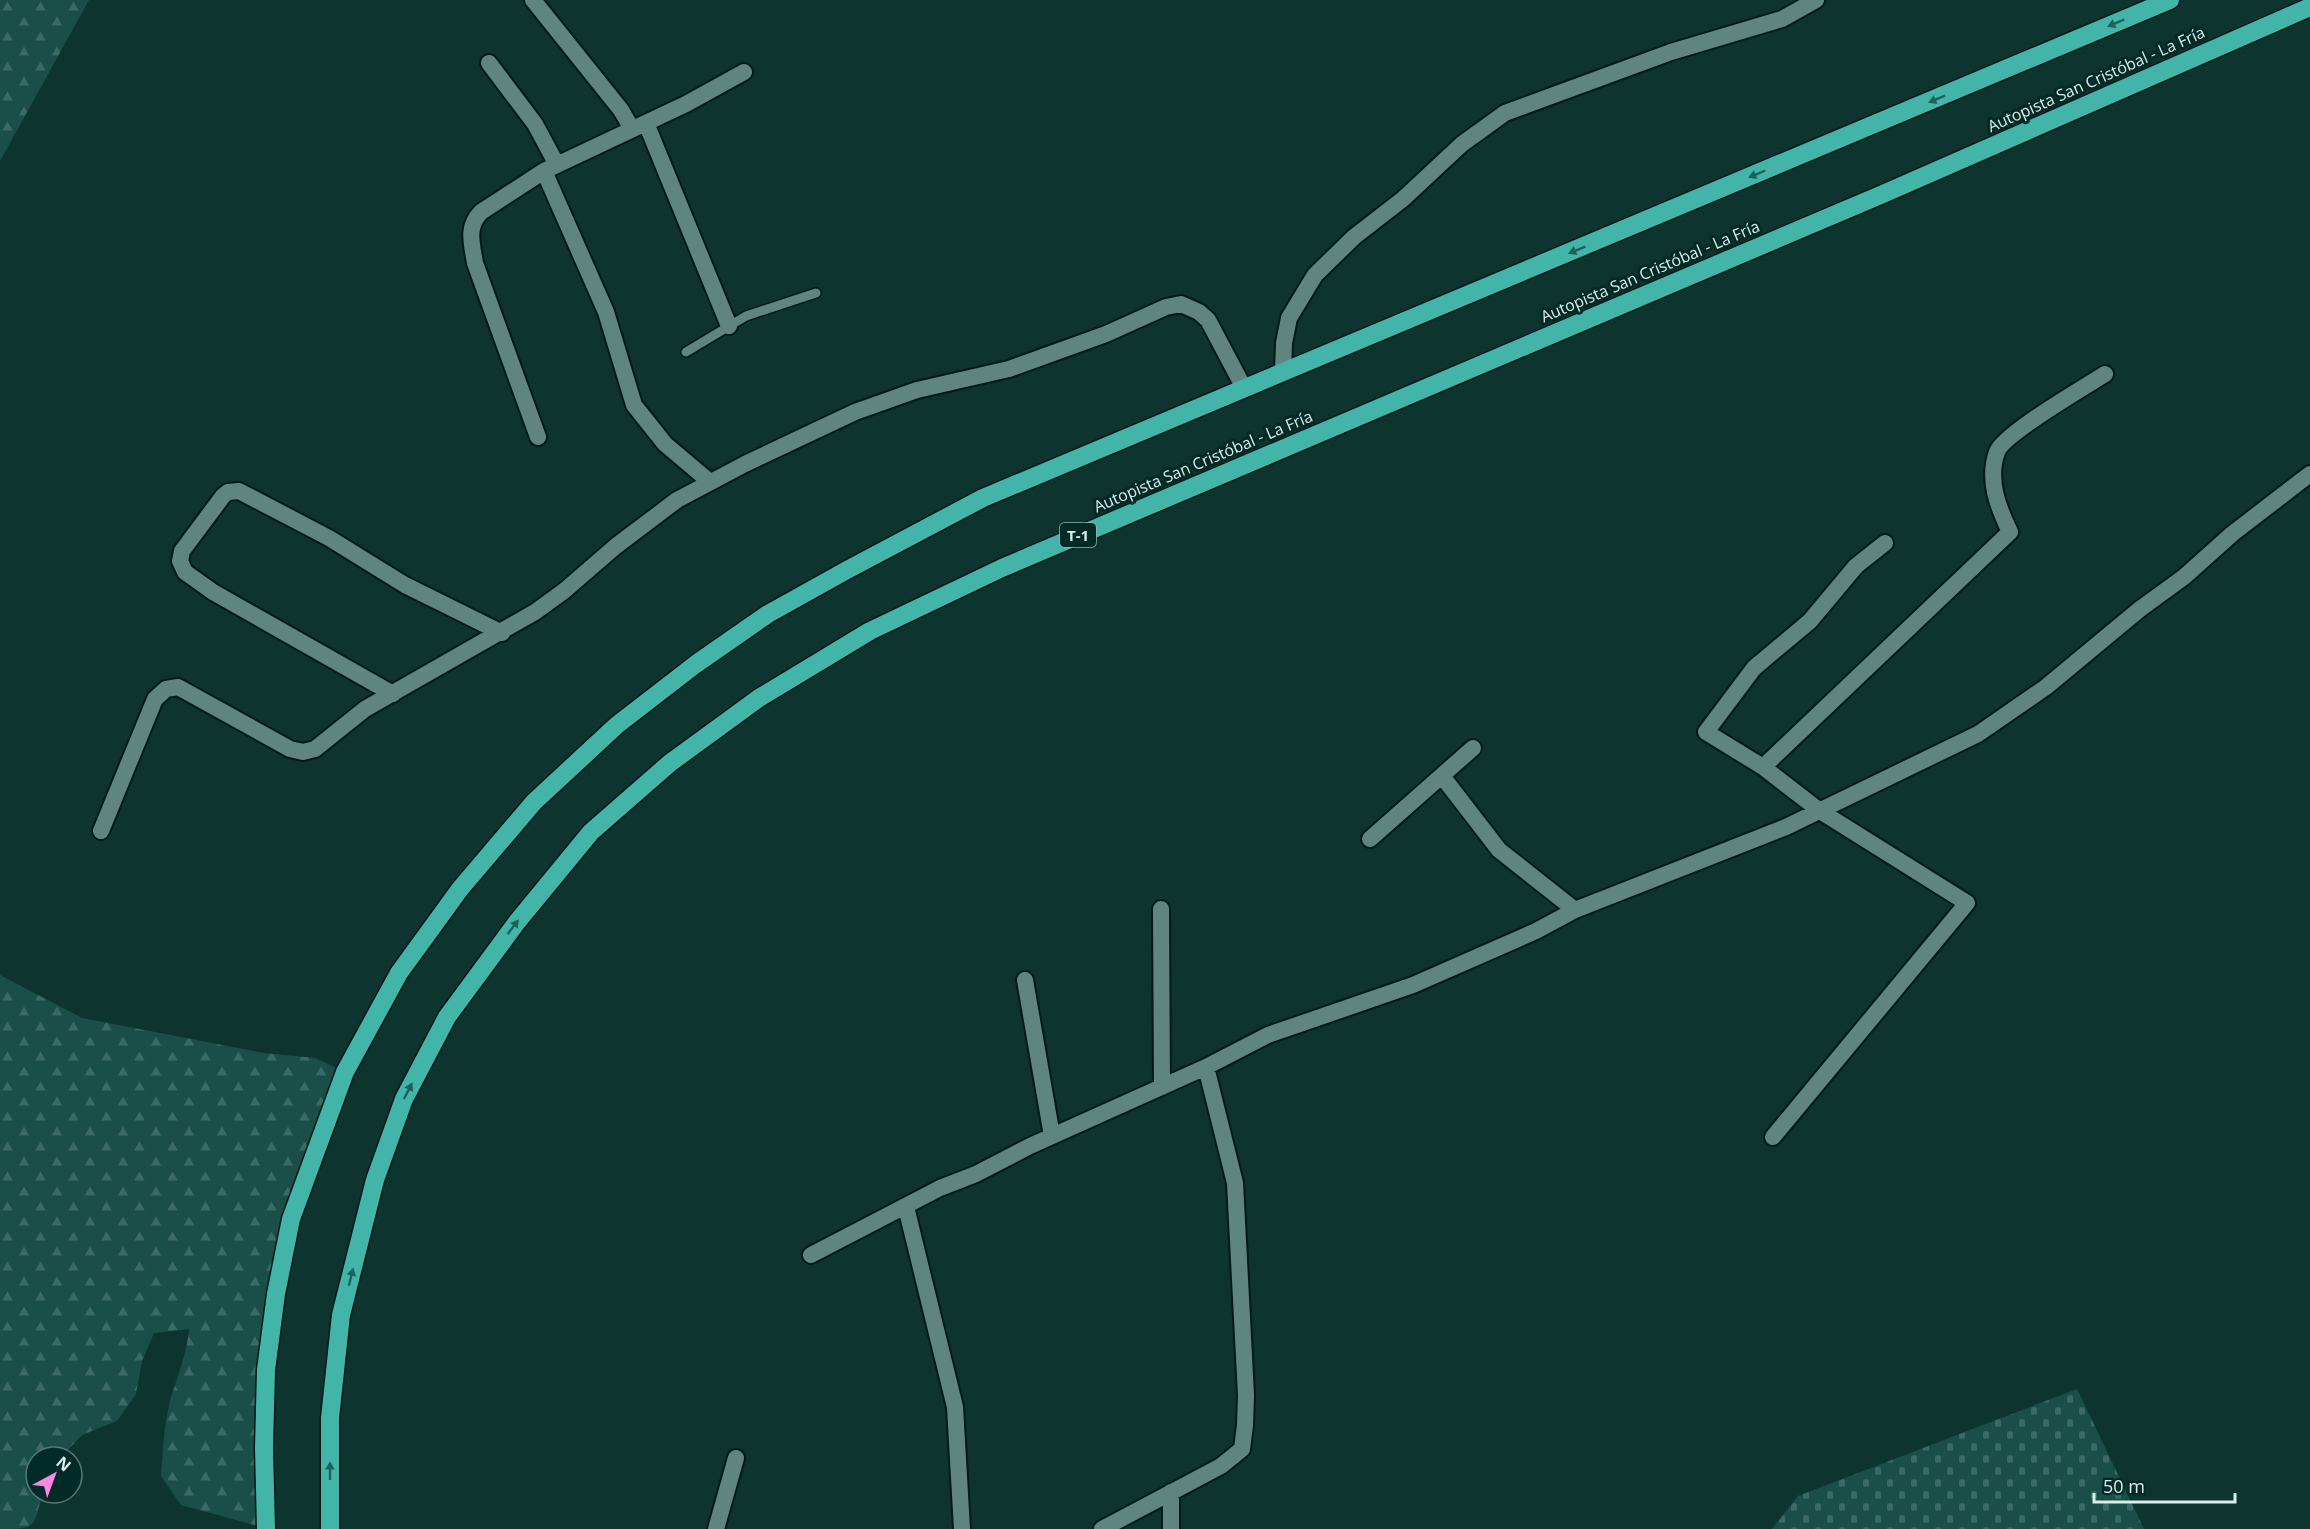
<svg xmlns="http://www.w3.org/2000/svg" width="2310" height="1529" viewBox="0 0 2310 1529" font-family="'Open Sans',sans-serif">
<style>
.forest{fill:url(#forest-firs)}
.cemetery{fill:url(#cemetery-stones)}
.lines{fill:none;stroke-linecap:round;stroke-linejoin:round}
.service-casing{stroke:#001b18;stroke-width:12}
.minor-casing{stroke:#001b18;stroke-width:20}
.motorway-casing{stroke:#001b18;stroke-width:21}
.service{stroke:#5f8580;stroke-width:9}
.minor{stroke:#5f8580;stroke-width:16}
.motorway{stroke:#42b5a8;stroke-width:18}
.oneway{fill:#1c625a}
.labels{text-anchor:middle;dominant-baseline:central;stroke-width:6;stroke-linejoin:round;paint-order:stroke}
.shield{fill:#022a26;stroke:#99b3b0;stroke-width:1.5}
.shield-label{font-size:15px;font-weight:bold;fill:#daeeeb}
.street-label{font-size:16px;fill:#daeeeb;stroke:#022a26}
</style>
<defs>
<pattern id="forest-firs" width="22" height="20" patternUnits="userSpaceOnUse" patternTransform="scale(1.5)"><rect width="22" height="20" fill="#1a4f49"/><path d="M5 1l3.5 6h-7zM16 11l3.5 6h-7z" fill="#3b6963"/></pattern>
<pattern id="cemetery-stones" width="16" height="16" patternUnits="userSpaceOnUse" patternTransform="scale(1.5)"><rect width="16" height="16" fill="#1a4f49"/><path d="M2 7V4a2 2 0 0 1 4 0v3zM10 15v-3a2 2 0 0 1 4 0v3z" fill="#3b6963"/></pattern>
</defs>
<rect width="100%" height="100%" fill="#0e3430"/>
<path class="forest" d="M0,0H89L0,161Z
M0,975L82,1018L264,1053L315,1058L345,1072L276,1294L265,1528L181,1505L161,1476C163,1451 164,1426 170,1401C177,1377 187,1354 189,1329L154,1333L142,1361L136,1394L117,1421L82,1435L61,1457H36V1493H43C32,1528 39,1529 0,1529Z"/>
<path class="cemetery" d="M2077,1389L2144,1529H1772L1798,1496Z"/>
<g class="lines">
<g class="service-casing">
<path id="service" d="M686,352L746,316L816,293"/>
</g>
<g class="minor-casing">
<path id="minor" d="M533,0L621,110L632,129
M489,63L535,124L557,165
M646,123L729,326
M544,171L606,312L634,405L665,444L710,482
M1283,371L1284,343L1289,318L1315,275L1354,237L1403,199L1462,144L1505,113L1671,52L1782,19L1816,0
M538,437L475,263C472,244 466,227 481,212L544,171L686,104L744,72
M393,694L213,592L185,572L180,561L182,551L223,496L228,492L239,491L329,538L405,585L502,633
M1763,767L2010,532C1998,507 1987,480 1997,452C2003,434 2085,387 2105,374
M1442,776L1499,850L1575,910
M101,831L155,699L166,689L178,687L290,749L303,752L315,749L365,709L535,612L564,591L616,546L677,500L745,464L855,412L917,390L1009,369L1106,334L1166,307L1181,304L1199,312L1208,320L1244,388
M1370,839L1473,748
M1161,909L1162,1087
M1025,980L1052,1136
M1773,1137L1967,903L1820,811L1763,767L1706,732L1754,668L1810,621L1856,566L1885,543
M906,1207L955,1407L962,1529
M811,1255L940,1188L976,1174L1030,1146L1206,1067L1268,1035L1413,985L1536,931L1575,910L1786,827L1978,734L2046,687L2140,609L2184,577L2232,534L2310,474
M1171,1492V1529
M716,1529L736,1458
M1102,1529L1221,1466L1242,1449L1245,1425L1246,1395L1235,1183L1206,1067"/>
</g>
<g class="motorway-casing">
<path id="motorway" d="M266,1529L264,1448L266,1370L276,1294L291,1219L345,1072L399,973L460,889L534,802L617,725L696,664L768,614L847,570L983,498L2170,0
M330,1529V1418L341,1315L375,1180L404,1099L447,1017L517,922L591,832L670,763L759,698L870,631L1002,568L1883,194L2310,7"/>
</g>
<use href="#service" class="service"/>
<use href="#minor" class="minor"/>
<use href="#motorway" class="motorway"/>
</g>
<defs><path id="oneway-solid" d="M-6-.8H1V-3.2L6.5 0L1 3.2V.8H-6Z" transform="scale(1.5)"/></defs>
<g class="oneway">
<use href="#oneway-solid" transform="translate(2116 23) rotate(157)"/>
<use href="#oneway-solid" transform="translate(1937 99) rotate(157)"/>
<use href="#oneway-solid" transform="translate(1757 174) rotate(157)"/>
<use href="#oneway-solid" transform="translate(1577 250) rotate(158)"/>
<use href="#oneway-solid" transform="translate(513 927) rotate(-53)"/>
<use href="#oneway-solid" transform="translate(408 1091) rotate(-63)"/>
<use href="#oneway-solid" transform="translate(351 1277) rotate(-76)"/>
<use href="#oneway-solid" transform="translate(330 1471) rotate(-90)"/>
</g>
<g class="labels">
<rect class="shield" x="1060" y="523" width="36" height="24" rx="4.5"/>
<g class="shield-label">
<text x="1078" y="535">T-1</text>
</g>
<g class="street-label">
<text transform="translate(2096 79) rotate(-24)">Autopista San Cristóbal - La Fría</text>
<text transform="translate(1650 271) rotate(-23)">Autopista San Cristóbal - La Fría</text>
<text transform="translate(1203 461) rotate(-23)">Autopista San Cristóbal - La Fría</text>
</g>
</g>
<g transform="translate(54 1475) rotate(41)"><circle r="28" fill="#022a26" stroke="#587875" stroke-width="1.5"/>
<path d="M0-4.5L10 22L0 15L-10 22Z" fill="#fb87e5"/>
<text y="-9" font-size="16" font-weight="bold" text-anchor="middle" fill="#daeeeb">N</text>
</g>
<path d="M2094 1493v9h141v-9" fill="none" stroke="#daeeeb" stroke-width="3"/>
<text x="2103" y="1493" font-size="18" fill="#daeeeb" stroke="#022a26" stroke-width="4.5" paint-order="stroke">50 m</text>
</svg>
